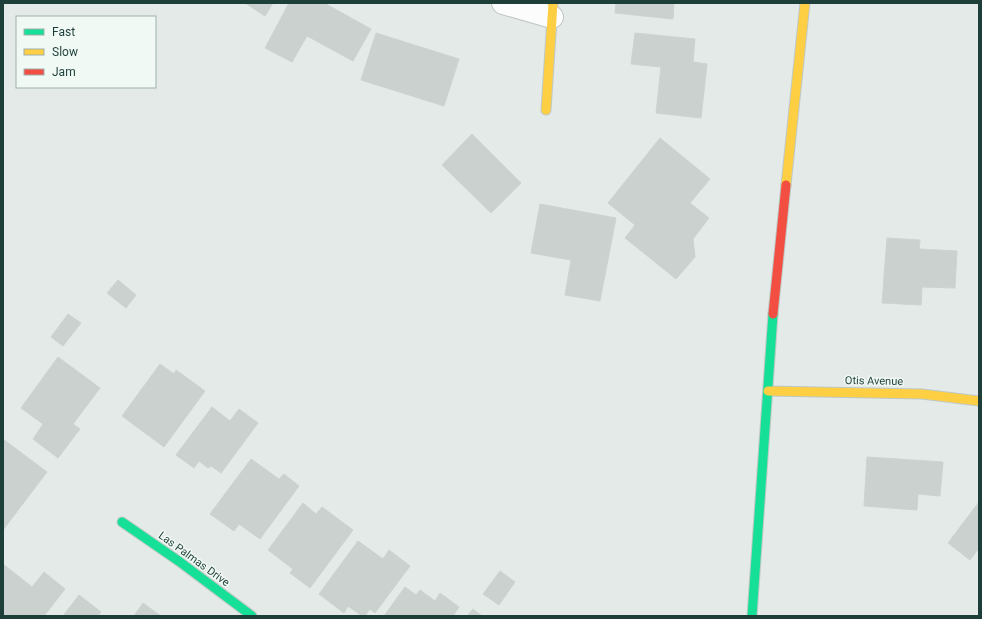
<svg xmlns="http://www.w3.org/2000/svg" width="982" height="619" viewBox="0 0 982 619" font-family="Roboto,sans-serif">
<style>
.building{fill:#cad1ce;stroke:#ccd3d0}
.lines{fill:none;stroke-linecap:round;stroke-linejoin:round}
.street-casing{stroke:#c0c7c4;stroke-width:24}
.fast-casing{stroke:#bec8c5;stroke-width:11}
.slow-casing{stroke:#bec8c5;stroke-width:11}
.jam-casing{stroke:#bec8c5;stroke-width:11}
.street{stroke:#fbfcfb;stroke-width:22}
.fast{stroke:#16e098;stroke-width:9}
.slow{stroke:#ffcf43;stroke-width:9}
.jam{stroke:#f24e42;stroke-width:9}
.labels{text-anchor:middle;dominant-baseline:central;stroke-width:3;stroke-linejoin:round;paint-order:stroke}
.street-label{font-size:11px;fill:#1e3f39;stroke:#f1f9f5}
</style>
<rect width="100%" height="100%" fill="#e3eae7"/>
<path class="building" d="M245,3H273L265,16Z
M289,3H324L371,29L353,61L307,36L292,62L265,48Z
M616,3H674L673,19L615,13Z
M376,33L459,59L444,106L361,80Z
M635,33L695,39L693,62L707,64L701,118L656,113L661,67L631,64Z
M472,134L521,183L491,213L442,165Z
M660,138L710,179L690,203L709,218L693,239L695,257L676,279L625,238L635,225L608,203Z
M540,204L616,218L600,301L565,295L571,260L531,253Z
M887,238L920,240L919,249L957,251L955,288L922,287L921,305L882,303Z
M118,280L136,295L126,308L107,293Z
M68,314L81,323L63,346L51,337Z
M58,357L100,388L73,424L80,429L58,458L33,439L43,424L21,408Z
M160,364L174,374L176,370L205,391L164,447L122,416Z
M212,407L230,421L239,409L258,423L221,473L211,466L208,468L199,461L194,468L176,455Z
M3,439L47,472L3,530Z
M867,457L943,462L940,496L918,494L917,510L864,506Z
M251,459L279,479L284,474L299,486L260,539L239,524L234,531L210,514Z
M979,502V548L970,560L948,543Z
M303,503L316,514L322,507L353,530L310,588L290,573L293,569L268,550Z
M358,541L383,559L389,550L410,566L375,613L370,609L365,616H362L348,606L344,613L319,594Z
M3,564L32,587L44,572L65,589L44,616H3Z
M500,571L515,582L499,605L483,594Z
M405,587L416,595L420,590L435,601L440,593L459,607L453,616H384Z
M79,595L101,612L98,616H63Z
M143,603L161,616H134Z
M473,609L482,616H467Z"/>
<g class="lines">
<g class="street-casing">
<path id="street" d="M503,3L552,17"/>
</g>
<g class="fast-casing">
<path id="fast" d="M122,522L180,562L252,616
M752,616L773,314"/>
</g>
<g class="slow-casing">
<path id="slow" d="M546,110L553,3
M786,185L805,3
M768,391L922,394L979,401"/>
</g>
<g class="jam-casing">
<path id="jam" d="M773,314L786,185"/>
</g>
<use href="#street" class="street"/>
<use href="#fast" class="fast"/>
<use href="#slow" class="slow"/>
<use href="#jam" class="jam"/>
</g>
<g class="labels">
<g class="street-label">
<text transform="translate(874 381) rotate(1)">Otis Avenue</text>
<text transform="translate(194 559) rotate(36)">Las Palmas Drive</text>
</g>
</g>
<rect width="982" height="619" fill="none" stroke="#1e3f39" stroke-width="8"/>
<rect x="16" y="16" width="140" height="72" fill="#f1f9f5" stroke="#9dafaa"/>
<rect x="24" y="29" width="20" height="6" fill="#16e098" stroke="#9dafaa"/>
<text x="52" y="36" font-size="12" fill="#1e3f39">Fast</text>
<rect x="24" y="49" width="20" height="6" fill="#ffcf43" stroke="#9dafaa"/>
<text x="52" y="56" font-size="12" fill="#1e3f39">Slow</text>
<rect x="24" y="69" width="20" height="6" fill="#f24e42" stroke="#9dafaa"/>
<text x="52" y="76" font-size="12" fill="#1e3f39">Jam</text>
</svg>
